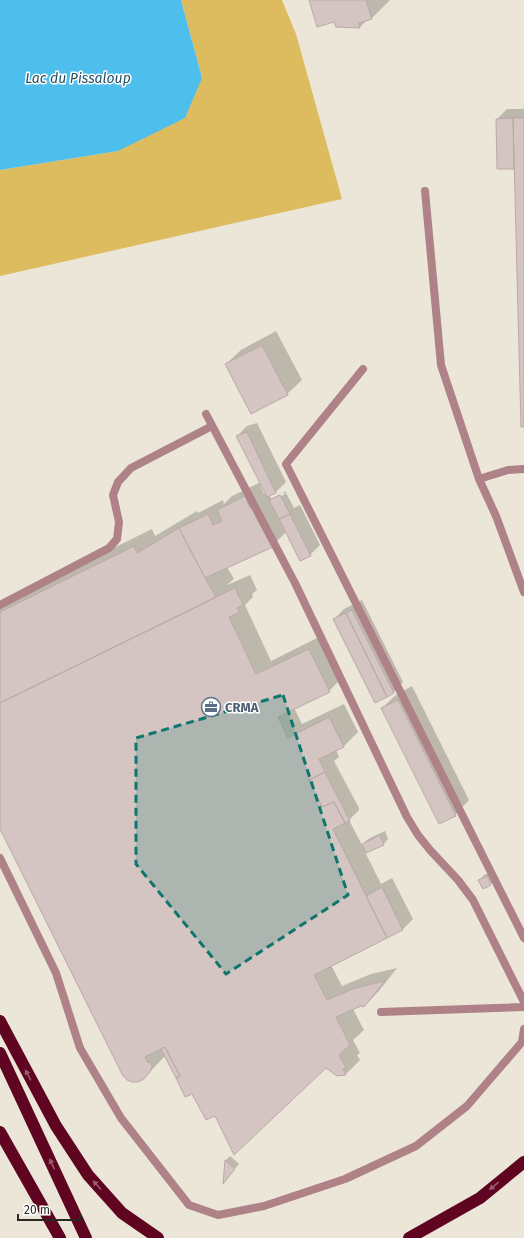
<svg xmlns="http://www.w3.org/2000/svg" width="524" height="1238" viewBox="0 0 524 1238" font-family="'Fira Sans',sans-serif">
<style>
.green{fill:#ddbc60}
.water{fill:#4ebeec}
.shadow{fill:#0003;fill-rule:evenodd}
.building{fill:#d5c5c2;stroke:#baa9a7}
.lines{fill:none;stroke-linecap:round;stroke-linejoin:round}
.lane{stroke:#ae8286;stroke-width:8}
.highway{stroke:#600521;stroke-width:12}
.oneway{fill:#985c6f}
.marked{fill:#0f766e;fill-opacity:0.2;stroke:#0f766e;stroke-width:3;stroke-dasharray:8 5;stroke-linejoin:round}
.labels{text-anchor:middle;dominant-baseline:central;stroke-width:3;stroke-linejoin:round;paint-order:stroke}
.service-label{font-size:13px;font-weight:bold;fill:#4e5e75;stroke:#fff;text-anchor:start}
.water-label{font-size:14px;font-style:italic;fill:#245366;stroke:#fff}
</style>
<rect width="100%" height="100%" fill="#ebe6d8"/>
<path class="green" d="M181,0H282L296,34L342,199L0,276V170L118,151L202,78Z"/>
<path class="water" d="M0,0H181L202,78L185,118L118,151L0,170Z"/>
<path class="shadow" d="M310,0H390L372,18L367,20L360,27L336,26L335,20Z
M507,109H524V426L515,167L514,168L497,119Z
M276,331L302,380L287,394L226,364L241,350Z
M257,423L286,482L276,492L269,495L272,500L275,496L285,491L294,508L300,505L320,545L310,555L286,532L272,546L227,567L234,579L227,585L250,575L257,590L252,594L253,597L245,605L271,661L323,635L343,677L329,691L294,708L302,724L344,704L358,732L344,746L336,750L339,757L334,761L359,808V810L349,820L362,845L368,839L385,831L388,839L384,844L365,852L381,884L392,878L413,919L403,929L331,965L342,986L371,974L397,968L378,992L364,1006L361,1005L353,1009L364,1030L353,1040L360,1053L357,1055L360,1060L346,1074L337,1075L325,1067L215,1114L193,1092L165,1056L144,1078L0,827V604L152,529L155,536L197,511L198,513L223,500L224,504L232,496L261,482L237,436L247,426ZM260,485H262L266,493L264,494ZM284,492L285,494L275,499V496Z
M362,600L403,682L394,692L375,702L334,619L344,609Z
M412,686L469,800L455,815L382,708L397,694Z
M492,872L496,879L491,884L483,888L480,880L484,875Z
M230,1156L239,1164L224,1182L226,1160Z"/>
<path class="building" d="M309,0H366L372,19L359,23L360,28L336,27L334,22L317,27Z
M513,118L514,169H497L496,119Z
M513,118H524V427H521Z
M262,345L288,395L251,414L225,364Z
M247,432L276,493L267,497L236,436Z
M280,495L290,514L279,519L269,500Z
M245,496L250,508L254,506L273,547L205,578L179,528L208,514L213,525L222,521L217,510Z
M290,514L311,556L300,561L279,519Z
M179,528L205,578L216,597L0,703V612L134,546L137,553Z
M235,588L243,605L237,608L240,612L229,617L256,674L309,649L330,692L278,717L288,738L329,717L344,747L319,759L325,772L309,780L322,807L334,802L345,823L333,829L387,938L314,975L327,1000L355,988L385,981L364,1007L361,1006L336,1017L350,1045L339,1055L346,1068L343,1069L346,1075L337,1076L326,1068L234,1155L215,1116L206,1120L192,1094L185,1097L176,1078L180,1076L165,1047L145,1057L148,1063L151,1062L152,1067L150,1072L144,1079L138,1082H132L127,1080L123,1076L0,829V703Z
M352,610L394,693L387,697L346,613Z
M346,613L387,697L375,703L333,619Z
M398,700L456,816L439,824L381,708Z
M325,772L350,821L345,823L334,802L322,807L309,780Z
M380,835L384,845L366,853L362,844Z
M487,876L491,885L483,889L478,880Z
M382,887L403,930L387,938L366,896Z
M165,1047L180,1076L176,1078L161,1049Z
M225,1160L235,1169L223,1184Z"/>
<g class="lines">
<path class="lane" d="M425,191L441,365L479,479L496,516L524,592
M363,369L286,464L524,938
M206,414L295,583L407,817L418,835L430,850L458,880L473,900L524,1002
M479,479L508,470L524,469
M0,605L109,548L117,539L119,522L113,495L118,482L131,468L212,426
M0,858L56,973L80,1048L121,1118L189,1205L218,1215L264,1206L345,1179L416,1146L467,1106L522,1042L524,1029
M381,1012L524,1007"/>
<path class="highway" d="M0,1021L56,1126L88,1175L122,1213L158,1238
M0,1053L86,1238
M0,1132L60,1238
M409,1238L480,1198L524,1162"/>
</g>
<defs><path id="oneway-solid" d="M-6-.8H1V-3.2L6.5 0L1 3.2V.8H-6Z"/></defs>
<g class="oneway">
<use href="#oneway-solid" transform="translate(28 1075) rotate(-118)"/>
<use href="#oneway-solid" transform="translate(52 1164) rotate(-115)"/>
<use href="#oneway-solid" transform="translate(97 1185) rotate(-132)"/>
<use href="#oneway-solid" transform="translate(494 1186) rotate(141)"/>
</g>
<path class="marked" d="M283,695L348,895L226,974L136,864V738Z"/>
<defs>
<g id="office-ring" transform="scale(1)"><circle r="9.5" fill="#fff" stroke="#5c6f8a" stroke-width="1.5"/><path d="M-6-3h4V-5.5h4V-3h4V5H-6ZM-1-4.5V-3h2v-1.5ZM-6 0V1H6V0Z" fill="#5c6f8a"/></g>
</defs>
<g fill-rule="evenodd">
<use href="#office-ring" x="211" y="707"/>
</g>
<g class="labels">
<g class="service-label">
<text x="225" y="707">CRMA</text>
</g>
<g class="water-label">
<text x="78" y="78">Lac du Pissaloup</text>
</g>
</g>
<path d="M18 1214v6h62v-6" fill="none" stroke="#2a2823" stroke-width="2"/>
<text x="24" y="1214" font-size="12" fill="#2a2823" stroke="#ffffff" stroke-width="3" paint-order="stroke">20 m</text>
</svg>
